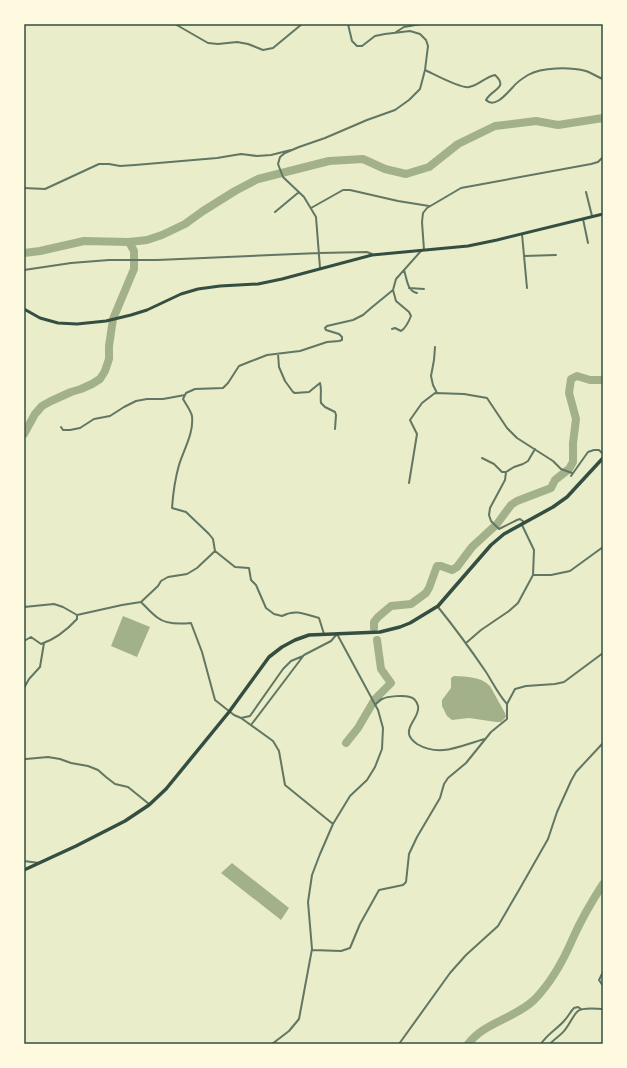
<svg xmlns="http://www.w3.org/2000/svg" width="627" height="1068" viewBox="0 0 627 1068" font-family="Lato,sans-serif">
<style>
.water{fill:#a3b18a}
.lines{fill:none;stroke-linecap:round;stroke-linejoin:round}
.river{stroke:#a3b18a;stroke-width:8}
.minor{stroke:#617663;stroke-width:2}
.primary{stroke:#344e41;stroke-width:3}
.trunk{stroke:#344e41;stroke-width:3.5}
.neatline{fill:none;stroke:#344e41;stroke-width:1.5}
</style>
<rect width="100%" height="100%" fill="#e9edc9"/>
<path class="water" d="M123,616L150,627L137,657L111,646Z
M454,676C467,677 480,676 490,686L505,713L506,717L501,722H496L469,718L452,720L447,716L442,706V700L451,688V678Z
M232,863L289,908L281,920L221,873Z"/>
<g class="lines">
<path class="river" d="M24,253L40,251L84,241L129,242L147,240L162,235L185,224L203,211L235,191L258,179L329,161L363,159L385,169L406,174L429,167L458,144L495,126L536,121L558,125L603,118
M24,434L35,414L42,406L51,401L71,392L81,389L92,384L100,379L105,371L109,359V346L113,319L134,269V251L129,242
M374,628V622L378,617L391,606L411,604L426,593L429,588L437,566H441L452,570L457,567L472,547L497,524L511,505L517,501L551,488L555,480L569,469L573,462V443L576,419L569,393L571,379L577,376L590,380H603
M346,743L358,728L375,699L391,683L381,669L377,640
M468,1044C485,1022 514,1019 534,1000C550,984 564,959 573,938C581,920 592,901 603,884"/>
<path class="minor" d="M175,24L208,43L218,44L237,42L248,44L263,50L273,48L302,24
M396,32L404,27L421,24
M425,70C434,74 461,89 469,87C478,86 485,77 495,75C509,88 492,89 486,100C495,109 507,93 513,87C517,82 523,78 528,75C542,67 570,67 586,71C592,73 597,77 603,79
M24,188L45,189L99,164H109L120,166L135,165L217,158L241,154L257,156L271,155L291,150
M586,192L592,216
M311,208L343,190H350L398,201L429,206
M275,212L299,192
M583,219L588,243
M522,234L527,288
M424,250L422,222L423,213L427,208L461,188L591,164L598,162L603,157
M524,256L556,255
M320,268L316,217L304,197L283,177L278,164L280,157L285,153L299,147L325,138L367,120L395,110L409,100L420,89L425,70L428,46L426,40L420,34L410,31L385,34L375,36L362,46H357L352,41L348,24
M24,270L71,263L109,260H157L319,253L367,252L372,254
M404,270C407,279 407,291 417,293
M409,288L424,289
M392,329L395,328L401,331C406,328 409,321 411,316L409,312L396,301L393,290
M435,347L434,360L431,376L433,385L437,393
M278,354L279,367L285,381L293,392L295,393L309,392L320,383C322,390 320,396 321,403L325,407L335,412L336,415L335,429
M61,427L63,430H70L80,428L94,419L110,416L124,407L136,401L147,399H163L185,395
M482,458L494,464L502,472H506L514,467L523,464L528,461L535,449
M506,472L505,480L490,508L489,515L491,521L499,529L517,520L520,519L524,522
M571,476L588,452L594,450H599L603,454
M409,483L417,434L410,420L422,403L435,393L464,394L487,398L507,428L517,438L553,461L561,469L572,473
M533,575H551L570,571L603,547
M141,602C147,608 152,614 158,618C167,625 181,624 191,623L202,652L215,700L234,715L241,718L273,741L279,751L285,785L333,824
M24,607L54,604L63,607L77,615L122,605L141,602L158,586L161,581L168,577L187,574L197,568L215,551
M438,607C455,628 471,650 486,672C493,683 498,694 507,704
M324,634L319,618C304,614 296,609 282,616L274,614L266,608L256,585L251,580L249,568L235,567L215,551L213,539L209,534L186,512L172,508C173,494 175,479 179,465C184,449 194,433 192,416C191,411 186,404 183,399L186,393L195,389L223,388L228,383L239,366L249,362L267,355L300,351L327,342L339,341L342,340V337L339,334L326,330L325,328L327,326L353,320L363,315L371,308L393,290L396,279L421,251
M24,641L31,637L41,644C56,639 66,631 77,619V615
M466,643L481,630L509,611L518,603L533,575L534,550L522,525
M24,688L29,679L40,667L44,643
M375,705C377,703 380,700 382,699C388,696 404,695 410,697C414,698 417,702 418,706C420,715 410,722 409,731C408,736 413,741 417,744C441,758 461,745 485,739
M241,718L250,716L283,669L291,661L303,656
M251,725L304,655L331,641L337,634L378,710L383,728L382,749L375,767L367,780L350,796L333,824L320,854L312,875L308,902L312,949L299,1019L289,1031L272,1044
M24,759H26L48,757L60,759L71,763L88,766L98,770L106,777L115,784L128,787L149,804
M24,861L39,863
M312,950L341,951L350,948L360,924L379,890L403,885L406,882L409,854L417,837L440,798L444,784L448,778L466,763L491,732L507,719V704L515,689L526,686L555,684L564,682L603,653
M603,972L599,980L603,986
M399,1044L450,973L466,955L498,926L519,890L548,839L557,812L571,781L576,772L603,743
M541,1044C546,1035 557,1029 564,1021C568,1017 570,1012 574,1008L578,1007L581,1009
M550,1044C554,1039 560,1036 564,1031C569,1026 573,1015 578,1011C583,1007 597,1009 603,1009"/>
<path class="primary" d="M24,309L40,318L58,323L77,324L106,321L131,315L147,310L181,294L198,289L220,286L258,284L282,279L372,255L468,246L497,240L603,214"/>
<path class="trunk" d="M24,870L76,846L125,821L149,805L166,789L229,712L269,657L282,647L295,640L309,635L380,632L400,627L410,623L438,606L491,545L504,534L553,507L567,497L603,458"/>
</g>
<rect width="627" height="1068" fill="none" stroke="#fefae0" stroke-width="50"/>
<rect x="25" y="25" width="577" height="1018" class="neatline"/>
</svg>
